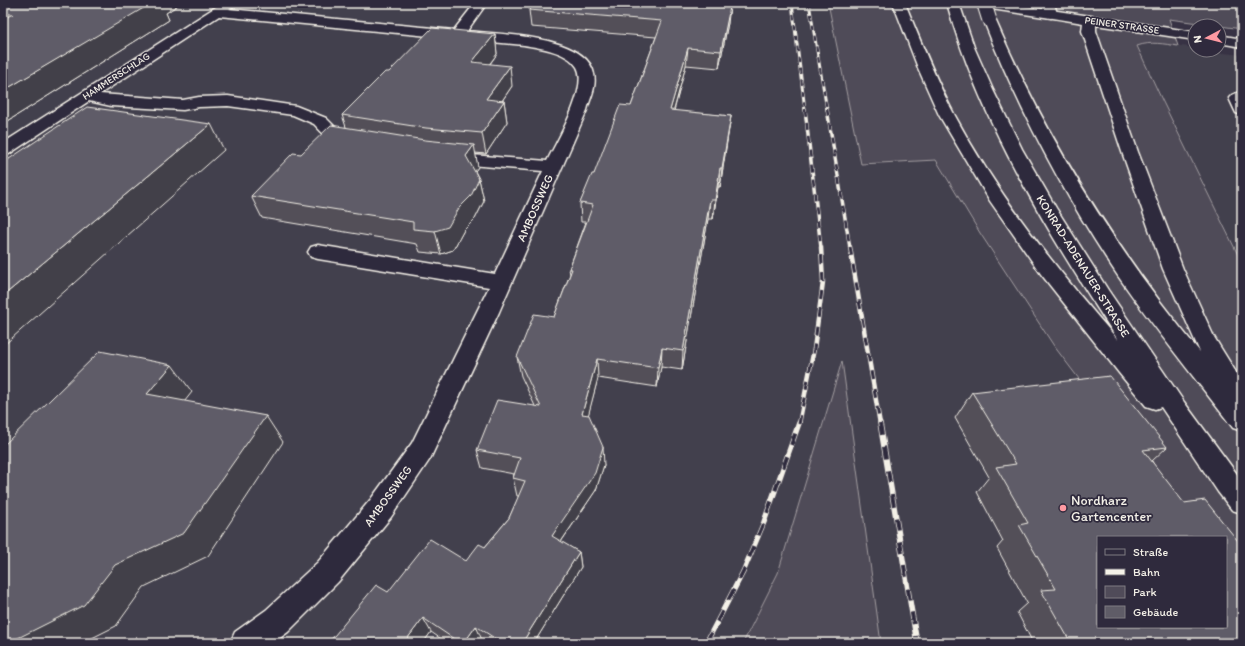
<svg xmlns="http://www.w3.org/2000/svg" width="1245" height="646" viewBox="0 0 1245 646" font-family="Itim,sans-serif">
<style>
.built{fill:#433f4e}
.green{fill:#504b59;stroke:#a29ea0}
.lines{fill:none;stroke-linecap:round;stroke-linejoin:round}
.minor-casing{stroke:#f4f1e8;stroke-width:3}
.major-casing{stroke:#f4f1e8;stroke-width:3}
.minor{fill:#2f2a3d;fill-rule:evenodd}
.major{fill:#2f2a3d;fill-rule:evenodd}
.rail-far3-casing{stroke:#f4f1e8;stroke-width:3}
.rail-far2-casing{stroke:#f4f1e8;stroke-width:3.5}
.rail-far1-casing{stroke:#f4f1e8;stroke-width:4.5}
.rail-casing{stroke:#f4f1e8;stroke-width:5.5}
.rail-far3{stroke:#2f2a3d;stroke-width:2;stroke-dasharray:5.5;stroke-linecap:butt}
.rail-far2{stroke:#2f2a3d;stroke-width:2.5;stroke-dasharray:7;stroke-linecap:butt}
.rail-far1{stroke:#2f2a3d;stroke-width:3;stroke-dasharray:9;stroke-linecap:butt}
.rail{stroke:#2f2a3d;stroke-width:4;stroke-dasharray:12;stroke-linecap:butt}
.minor-bridge-casing{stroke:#f4f1e8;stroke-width:16;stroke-linecap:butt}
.minor-bridge{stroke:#2f2a3d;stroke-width:14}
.wall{fill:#524f59;stroke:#f4f1e8}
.shaded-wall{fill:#424048;stroke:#f4f1e8}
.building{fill:#5f5c67;stroke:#f4f1e8;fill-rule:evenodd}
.poi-dot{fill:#ff9aa2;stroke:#2f2a3d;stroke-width:1.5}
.labels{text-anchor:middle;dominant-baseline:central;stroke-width:3.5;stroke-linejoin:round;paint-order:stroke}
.far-street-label{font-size:10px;fill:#f4f1e8;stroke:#2f2a3d}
.street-label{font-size:12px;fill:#f4f1e8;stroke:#2f2a3d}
.near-poi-label{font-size:14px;fill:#f4f1e8;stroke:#2f2a3d;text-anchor:start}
</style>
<rect width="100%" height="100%" fill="#373244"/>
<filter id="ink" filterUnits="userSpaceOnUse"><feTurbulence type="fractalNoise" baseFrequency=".025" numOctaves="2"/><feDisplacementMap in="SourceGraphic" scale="8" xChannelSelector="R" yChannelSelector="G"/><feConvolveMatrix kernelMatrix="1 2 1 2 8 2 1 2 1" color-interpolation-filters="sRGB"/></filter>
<g filter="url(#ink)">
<path class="built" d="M3,3H828L861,164L936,160L980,233L1054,346L1199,537H1098V627H1226L1242,593V643H881L842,363L778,573L743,643H3Z
M1161,43L1195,48V50L1242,55V263L1162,100L1137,46L1145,44Z"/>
<path class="green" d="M828,3H1242V29L1169,19L1178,46C1164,44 1151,41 1137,46L1162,100L1242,263V593L1226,537H1199L1054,346L980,233L936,160L861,164Z
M842,361L881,643H743L778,573Z"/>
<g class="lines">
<g class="minor-casing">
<path id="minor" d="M222,3H235L233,7L229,9L454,30L475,3H487L467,31C497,34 587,35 594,74C597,87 590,98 587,110L499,312L430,459L391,517L338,582L288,632L273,643H230L235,632L266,610L318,562L371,499L412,443L489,287L318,259L311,257L308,252L311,247L318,245L495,274L543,171L447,163L441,162L438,158L441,154L447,153L547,161C557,141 589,87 577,67C567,51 540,48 524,45L219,16L100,94L183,100L199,97L228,96L296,106L326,118L344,136L358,139L360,143L358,147L352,148L332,143L314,124L293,115L228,106L199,107L183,110L111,106L89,101L9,154L3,155V143Z
M893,3H905C920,40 935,78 954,114C998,196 1057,270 1118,340C1051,238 979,121 947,3H959L974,47L993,90L1022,149L1056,208L1108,290L1184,402L1242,481V513L1232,510L1218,492L1161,407L1155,409L1146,406L1119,373L1041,274L990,201L939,115L918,68Z
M1051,10L1195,32V40L1096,25V31L1138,152L1183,269L1214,337L1242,382V431L1233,428C1195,378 1154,328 1118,276C1064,195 1019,110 983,19L989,15L995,19C1048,142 1115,249 1200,352L1163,269L1122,152L1082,31L1083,23L1047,17L1045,14L1047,11Z
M1219,35L1242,39V47L1219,43Z
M1242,91V115L1236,113L1229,98L1232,95Z"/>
</g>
<g class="major-casing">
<path id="major" d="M972,3H1003L1043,9L1042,3H1054L1057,14L1051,18L978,7Z"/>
</g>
<use href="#minor" class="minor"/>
<use href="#major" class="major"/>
<g class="rail-far3-casing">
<path id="rail-far3" d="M792,3L805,110
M809,3L827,110"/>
</g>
<g class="rail-far2-casing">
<path id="rail-far2" d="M805,109L821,248
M827,109L850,248"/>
</g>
<g class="rail-far1-casing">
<path id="rail-far1" d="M850,247L880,424
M799,424L814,349L823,282L821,247"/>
</g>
<g class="rail-casing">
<path id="rail" d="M880,423L917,643
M706,643L743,572L764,522L799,423"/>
</g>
<use href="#rail-far3" class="rail-far3"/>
<use href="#rail-far2" class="rail-far2"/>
<use href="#rail-far1" class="rail-far1"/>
<use href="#rail" class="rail"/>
<g class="minor-bridge-casing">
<path id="minor-bridge" d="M984,3L989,19"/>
</g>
<use href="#minor-bridge" class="minor-bridge"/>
</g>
<path class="wall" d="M3,3H181L166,13L169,20L3,124Z
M534,3H728L727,7L728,23L719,68L686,65L674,111L731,116L720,187H718L713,219H708L682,370L661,367L657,387L598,378L588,415L604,465L596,490L561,542L579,552L581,567L534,643H487L482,640L480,643H447L431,632L423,643H332L330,641L388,592L466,561L485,547L509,518L519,496H517L513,478L514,474L482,468L477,450L535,406L521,376L517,357L554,317L570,274L569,269L586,222H581L580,203L594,174L631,106L656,37L531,27L529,10Z
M495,34L497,54L490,64L512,86L502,101H504L507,122L486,154L475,153L478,167L475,171L479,179L484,201L475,219L464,230L453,250L441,254L420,252L417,244L262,218L251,196L301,154L346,127L342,115L389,72Z
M972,392L1167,447L1152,461L1242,643H1033L1017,612L1027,603L997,548L1003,541L977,492L989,477L955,418Z"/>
<path class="shaded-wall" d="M150,3H181L166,13L169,20L3,124V91Z
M730,7L728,23L719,68L721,51Z
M495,34L497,54L476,82L472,62Z
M688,48L686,65L669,128L670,110Z
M510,66L512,86L489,120L486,99Z
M504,101L507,122L486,154L482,133Z
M731,116L728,134L720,187L722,168Z
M211,124L224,150L3,346V296Z
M474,145L478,167L470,178L466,156Z
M720,168L718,187L713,219L715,200Z
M479,179L484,201L475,219L464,230L453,250L441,254L435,231L459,208Z
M710,200L708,219L682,370L683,351Z
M662,348L661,367L657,387L658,368Z
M597,359L598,378L584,432L582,414Z
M172,365L192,392L169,421L147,394Z
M266,416L283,442L208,556L144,587L116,626L82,643H8Z
M603,447L604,465L596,490L554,552L552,536Z
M579,552L581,567L534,643H522Z
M423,618L431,632L423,643H404Z
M476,626L482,640L480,643H464Z"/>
<path class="building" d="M3,3H152L3,91V19L13,14H3Z
M534,3H726L725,7H730L721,51L688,48L670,110L731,116L722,168H720L715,200H710L683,351L662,348L658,368L597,359L582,414L589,415L603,447L595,473L552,536L579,552L522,643H502L476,626L464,643H460L423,618L404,643H333L330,641L376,585L388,592L430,539L466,561L479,544L485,547L509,518L525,481L513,478L520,458L477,450L497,400L541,407L517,357L534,314L554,317L572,269H569L593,205L580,203L592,174H594L620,105L631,106L662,21L529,10Z
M432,28L495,34L472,62L510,66L486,99L504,101L482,133L426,128L342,115L385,72H389Z
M87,107L211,124L3,296V163Z
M331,125L425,140L474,145L466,156L479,179L471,196L459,208L448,227L435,231L413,229V222L251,196L293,153L301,154Z
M100,351L172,365L147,394L266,416L184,533L115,565L84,605L8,643H3V446Z
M1110,376L1167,447L1143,450L1184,503L1205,500L1242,546V643H1071L1041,590L1056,589L1019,525L1028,523L996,467L1016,464L972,392ZM1098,537H1226V627H1098Z"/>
</g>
<circle class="poi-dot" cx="1063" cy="508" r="4"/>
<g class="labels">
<g class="far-street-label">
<text transform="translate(1122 25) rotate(8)">PEINER STRASSE</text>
<text transform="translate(116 76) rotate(-33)">HAMMERSCHLAG</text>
</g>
<g class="street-label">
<text transform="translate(535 208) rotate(-66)">AMBOSSWEG</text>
<text transform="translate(1083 266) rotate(58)">KONRAD-ADENAUER-STRASSE</text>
<text transform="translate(388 496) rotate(-54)">AMBOSSWEG</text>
</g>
<g class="near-poi-label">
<text x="1071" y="500">Nordharz<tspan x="1071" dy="16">Gartencenter</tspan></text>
</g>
</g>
<rect width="1245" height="646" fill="none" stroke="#2f2a3d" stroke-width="16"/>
<rect x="8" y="8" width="1229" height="630" fill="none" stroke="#f4f1e8" stroke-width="1.5" filter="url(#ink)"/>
<rect x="1097" y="536" width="130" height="92" fill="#2f2a3d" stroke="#7e7a81"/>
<rect x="1105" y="549" width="20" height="6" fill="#2f2a3d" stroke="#7e7a81"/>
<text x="1133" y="556" font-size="12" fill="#f4f1e8">Straße</text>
<rect x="1105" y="569" width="20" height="6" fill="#f4f1e8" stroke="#7e7a81"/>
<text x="1133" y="576" font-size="12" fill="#f4f1e8">Bahn</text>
<rect x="1105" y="586" width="20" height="12" fill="#504b59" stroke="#7e7a81"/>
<text x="1133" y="596" font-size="12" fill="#f4f1e8">Park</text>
<rect x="1105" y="606" width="20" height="12" fill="#5f5c67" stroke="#7e7a81"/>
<text x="1133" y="616" font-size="12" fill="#f4f1e8">Gebäude</text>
<g transform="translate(1207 38) rotate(263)"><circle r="19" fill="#2f2a3d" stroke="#7e7a81"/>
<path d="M0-3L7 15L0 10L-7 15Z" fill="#ff9aa2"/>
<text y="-6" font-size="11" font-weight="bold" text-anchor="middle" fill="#f4f1e8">N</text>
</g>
</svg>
